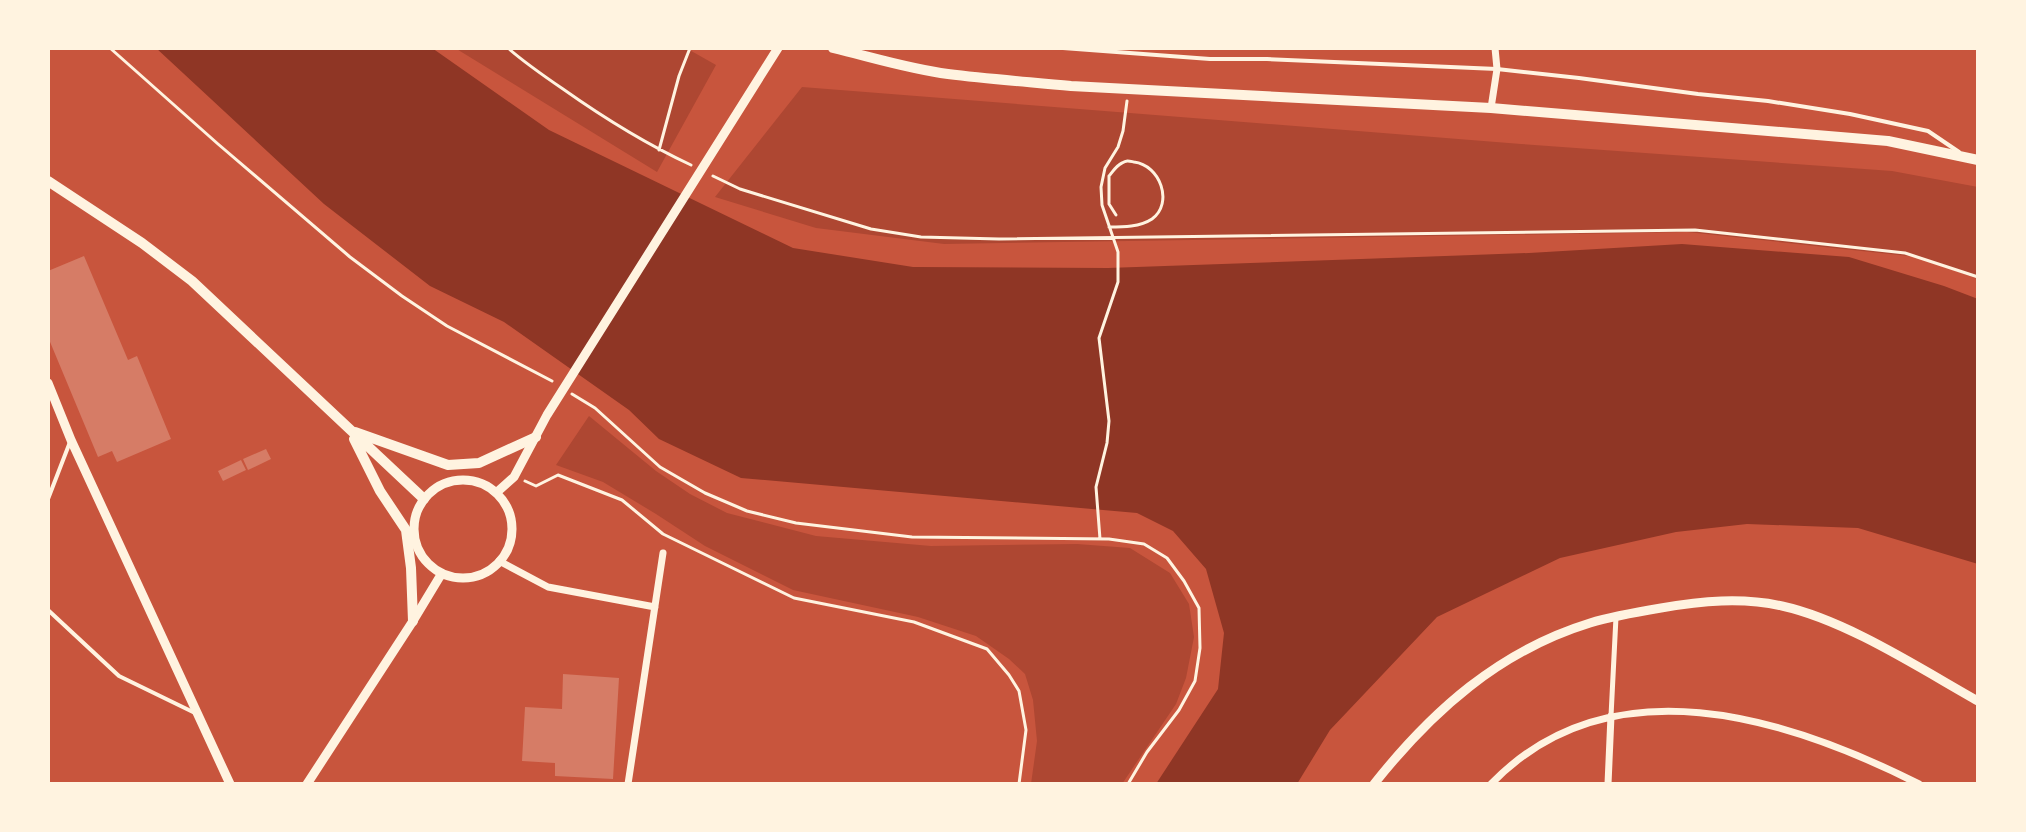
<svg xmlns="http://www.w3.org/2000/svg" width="2026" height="832" viewBox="0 0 2026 832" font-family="'DM Sans',sans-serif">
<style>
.green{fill:#ae4732}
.water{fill:#8f3625}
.building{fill:#d67c66}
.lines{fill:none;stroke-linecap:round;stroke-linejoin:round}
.path{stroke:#fff3e0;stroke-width:3}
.service{stroke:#fff3e0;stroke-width:4}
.pedestrian{stroke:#fff3e0;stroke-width:5}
.minor{stroke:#fff3e0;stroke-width:7}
.tertiary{stroke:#fff3e0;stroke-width:9}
.secondary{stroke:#fff3e0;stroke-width:10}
</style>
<rect width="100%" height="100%" fill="#c8553d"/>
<path class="green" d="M455,48H686L716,65L657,172Z
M802,87L1521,144L1892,171L1978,187V279L1917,257L1687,232L944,244L816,228L715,197Z
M589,416L656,471L690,494L727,513L816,536L931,546L1077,544L1130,548L1170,573L1189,604L1194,637L1186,678L1176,704L1122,784H1031L1037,741L1033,700L1025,674L1009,659L976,636L918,617L793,590L705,546L656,514L603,482L556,465Z"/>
<path class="water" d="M156,48H432L549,130L793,248L913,267L1108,268L1529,253L1682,244L1849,257L1944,286L1978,299V564L1858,528L1747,524L1676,532L1560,558L1437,617L1330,730L1297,784H1156L1218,689L1224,633L1206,569L1173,531L1137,513L741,478L659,439L629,410L504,322L430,286L324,204Z"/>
<path class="building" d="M84,256L128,360L137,356L171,439L117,462L112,451L98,457L48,337V271Z
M266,449L271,459L248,470L243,459Z
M241,460L246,470L223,481L218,471Z
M563,674L619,678L613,779L555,776V763L522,761L525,707L562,709Z"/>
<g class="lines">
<path class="path" d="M110,48L218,144L350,257L402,296L447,326L552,381
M508,48C525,63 544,76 563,89C604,118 646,144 691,165
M659,150L679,76L690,48
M713,176L740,189L871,229L921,237L999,239L1695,230L1905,253L1978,277
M1109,227C1123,227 1140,227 1152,219C1174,203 1160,165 1134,162C1129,161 1127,160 1122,163C1117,165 1113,171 1109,176V204L1116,215
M572,394L595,408L660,467L705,493L747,511L796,523L912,537L1109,539L1144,544L1167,558L1184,581L1199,608L1200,648L1195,681L1179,710L1147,752L1128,784
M525,481L536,486L558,475L622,500L663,534L794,598L914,622L987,649L1009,675L1019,691L1026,730L1019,784
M1100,539L1096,487L1107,443L1109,421L1099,338L1118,282V252L1102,205L1101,187L1105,168L1118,147L1123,131L1127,101"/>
<path class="service" d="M1063,48L1210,59H1267L1497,69L1579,78L1698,94L1768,101L1850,114L1928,131L1959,152
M48,499L70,442
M48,610L119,676L195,713"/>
<path class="pedestrian" d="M1611,716L1616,617"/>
<path class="minor" d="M1491,108L1497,69L1495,48
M499,561L548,587L655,607
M628,784L663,553
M1491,784C1610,661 1786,717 1919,784
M1608,784L1611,716"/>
<path class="tertiary" d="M48,383L71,440L230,784
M414 529a49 49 0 1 1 98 0a49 49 0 1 1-98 0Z
M496,493L514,477L547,415L778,48
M307,784L413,621L442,573
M1374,784C1432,711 1499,651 1590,623C1613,616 1637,612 1661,608C1701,601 1742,597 1782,606C1846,620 1921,669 1978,701"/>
<path class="secondary" d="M833,48C871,57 909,69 948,74C988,79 1030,82 1071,86L1491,108L1888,141L1978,160
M48,181L142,243L192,281L424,499
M355,432L448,465L479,463L536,437
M354,439L380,491L406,530L411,568L413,621"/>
</g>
<rect width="2026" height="832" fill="none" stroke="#fff3e0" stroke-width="100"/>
</svg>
